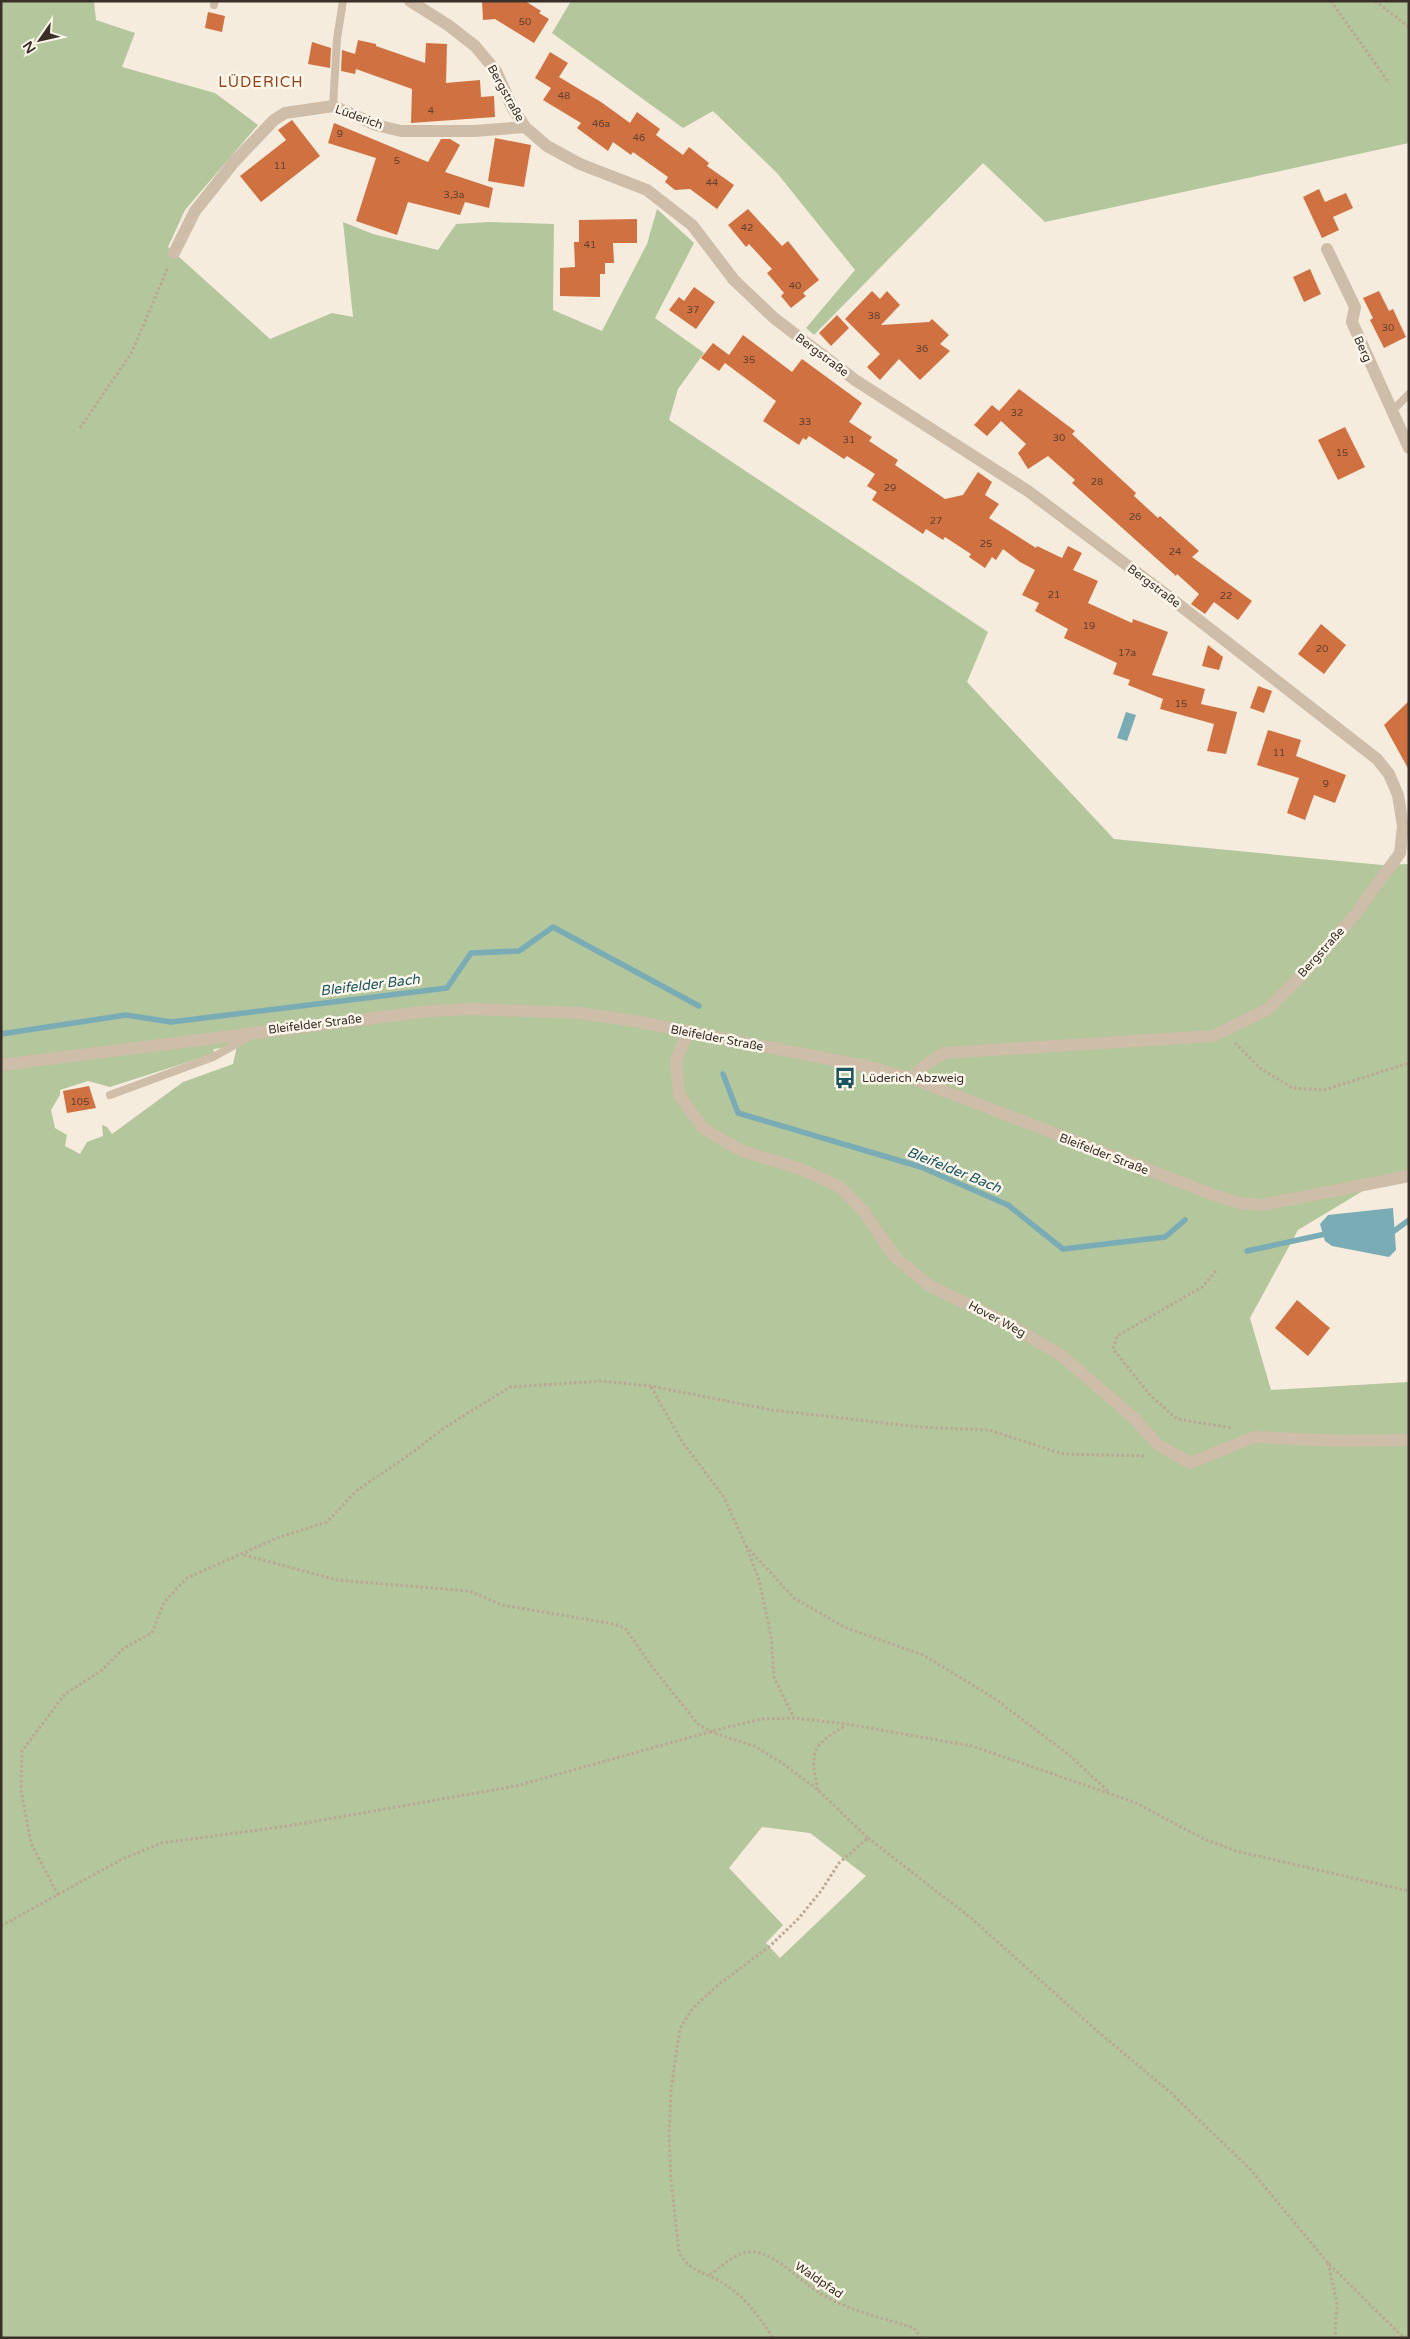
<svg xmlns="http://www.w3.org/2000/svg" width="1410" height="2339" viewBox="0 0 1410 2339" font-family="'Varela Round',sans-serif">
<style>
.green{fill:#b4c69c;fill-rule:evenodd}
.water{fill:#7aacb5}
.lines{fill:none;stroke-linecap:round;stroke-linejoin:round}
.stream{stroke:#7aacb5;stroke-width:5.5}
.building{fill:#d07141}
.path{stroke:#baa892;stroke-width:3;stroke-dasharray:2.5 2.5;stroke-linecap:butt}
.service{stroke:#cebda8;stroke-width:8}
.minor{stroke:#cebda8;stroke-width:12}
.labels{text-anchor:middle;dominant-baseline:central;stroke-width:5;stroke-linejoin:round;paint-order:stroke}
.number-label{font-size:10px;fill:#60402f}
.street-label{font-size:12px;fill:#3b3029;stroke:#fcf6eb}
.poi-label{font-size:12px;fill:#3b3029;stroke:#fcf6eb;text-anchor:start}
.water-label{font-size:14px;font-style:italic;fill:#1a5560;stroke:#fcf6eb}
.quarter-label{font-size:15px;letter-spacing:1px;fill:#91421a;stroke:#fcf6eb}
</style>
<rect width="100%" height="100%" fill="#f5ecde"/>
<path class="green" d="M1,1H94L96,20L135,33L122,67L215,93L258,125L185,210L168,247L270,339L332,313L353,317L343,222L373,234L438,250L456,224L489,222L554,224L553,310L602,331L647,244L657,209L694,243L655,318L704,353L678,389L669,420L988,632L967,682L1114,839L1382,865L1409,864V1173L1381,1180L1298,1230L1250,1318L1271,1390L1409,1382V2338H1ZM237,1046L233,1064L183,1082L112,1134L107,1127L102,1125L103,1136L87,1142L80,1154L65,1146L67,1135L55,1128L51,1110L60,1095V1090L88,1081L110,1087L213,1054L214,1049ZM762,1827L810,1833L866,1876L780,1958L766,1943L783,1925L729,1868Z
M571,1H1409V143L1045,222L983,163L814,335L806,328L855,270L777,173L713,111L683,128L552,33Z"/>
<path class="water" d="M1126,712L1136,715L1127,741L1117,738Z
M1393,1208L1396,1250L1389,1257L1332,1246L1325,1241L1320,1224L1328,1215Z"/>
<g class="lines">
<path class="stream" d="M1,1034L126,1015L171,1022L447,988L471,953L519,951L553,927L699,1006
M723,1074L738,1113L921,1167L1008,1205L1063,1249L1165,1237L1185,1220
M1387,1231H1394L1409,1220
M1247,1251L1330,1233"/>
</g>
<path class="building" d="M482,1H525L541,11L539,13L549,19L534,43L495,19L483,20Z
M208,12L225,16L222,32L205,28Z
M358,40L376,44V46L425,63L426,43L447,44L446,83L480,80L481,97L494,96L495,117L411,123L412,89L356,69L355,74L341,71L342,50L355,54Z
M312,42L331,48L330,68L308,64Z
M550,52L568,63L559,77L601,102L630,123L637,112L660,129L656,135L683,155L689,147L709,163L707,166L734,185L717,209L690,189L675,190L665,182L668,177L633,152L631,155L613,142L608,151L577,128L581,123L543,100L551,88L535,78Z
M292,120L320,156L261,202L240,176L286,140L278,130Z
M334,123L428,162L441,139H450L460,145L445,172L493,188L489,208L465,202L460,215L408,202L397,235L356,221L376,158L328,143Z
M495,138L531,145L524,187L488,181Z
M1319,189L1325,202L1346,193L1353,208L1333,217L1339,230L1322,238L1303,197Z
M748,209L782,246L788,241L819,280L803,293L806,296L791,308L781,296L784,293L767,273L772,269L749,244L746,247L728,225Z
M637,219V243H613L614,263H605V274H600V297L560,296V268L575,267L574,242H579V220Z
M1310,269L1321,294L1304,302L1293,277Z
M694,287L715,302L696,329L669,310L679,297L684,301Z
M872,291L880,299L887,291L900,305L881,325L929,322L932,319L949,335L940,344L950,351L920,380L899,359L880,380L867,367L880,354L845,319Z
M1379,291L1389,311L1393,309L1406,337L1384,348L1370,320L1373,318L1363,298Z
M837,315L849,328L831,346L819,333Z
M743,335L792,372L802,359L862,403L849,422L872,437L869,441L898,460L895,465L945,499L963,495L978,472L992,482L985,495L999,504L989,518L1036,548L1037,546L1062,558L1068,546L1082,553L1073,570L1098,581L1088,603L1132,623L1133,619L1168,632L1152,675L1205,689L1201,704L1237,712L1226,754L1207,751L1214,724L1160,709L1163,699L1128,685L1130,680L1113,674L1117,663L1064,638L1068,629L1035,611L1039,603L1022,595L1035,570L1020,562L1003,549L996,560L992,557L985,568L969,557L971,554L945,537L943,540L926,529L923,534L872,500L877,492L867,486L875,474L847,456L844,459L809,436L806,440L803,438L799,445L763,421L776,401L725,363L719,371L701,358L713,343L729,355Z
M1019,389L1075,431L1072,434L1136,493L1134,496L1158,518L1160,516L1199,551L1192,557L1252,601L1238,620L1214,602L1205,614L1191,604L1199,594L1177,574L1176,576L1072,483L1075,480L1048,456L1028,469L1018,453L1026,444L1001,421L987,436L974,425L992,405L999,411Z
M1345,427L1365,467L1338,480L1318,440Z
M1321,624L1346,645L1324,674L1298,654Z
M1208,645L1223,657L1219,670L1202,666Z
M1258,686L1272,691L1264,713L1250,708Z
M1409,701V770L1384,725Z
M1268,730L1301,740L1296,756L1346,775L1335,803L1314,795L1305,820L1287,813L1299,778L1257,765Z
M89,1086L96,1108L67,1113L63,1091Z
M1297,1300L1330,1328L1308,1356L1275,1328Z"/>
<g class="lines">
<path class="path" d="M1331,1L1389,83
M1375,1L1409,27
M80,428L132,352L168,267
M1235,1043L1260,1068L1292,1088L1324,1090L1409,1063
M1216,1271L1202,1287L1117,1336L1113,1349L1151,1396L1177,1419L1232,1428
M651,1387L683,1443L724,1497L746,1546L759,1580L771,1636L774,1677L794,1718
M746,1546L794,1598L844,1627L923,1655L994,1698L1069,1755L1109,1792
M244,1555L337,1580L469,1591L502,1605L614,1624L625,1628L653,1668L698,1724L711,1732L754,1746L785,1765L818,1790L868,1838L839,1863L821,1891L799,1918L770,1946L718,1985L693,2008L680,2028L671,2089L669,2137L671,2180L679,2252C689,2273 708,2272 726,2285C747,2299 759,2317 773,2338
M818,1790C809,1749 812,1747 846,1725
M868,1838L971,1918L1097,2031L1171,2093L1250,2169L1328,2263L1404,2338
M58,1895L31,1843L21,1790L22,1751L65,1694L101,1671L124,1648L152,1633L164,1602L187,1578L277,1538L327,1522L356,1491L409,1455L444,1428L510,1387L602,1381L651,1386L772,1410L919,1427L989,1430L1063,1454L1145,1456
M1,1926L122,1859L162,1843L288,1826L516,1786L720,1729L762,1719L794,1718L847,1724L972,1746L1134,1802L1204,1839L1236,1851L1409,1891
M1328,2263L1337,2303L1335,2338
M710,2275C722,2266 737,2251 753,2252C772,2253 794,2274 808,2285C839,2309 877,2316 914,2328L921,2338"/>
<path class="service" d="M214,5L215,1
M333,106L337,39L343,1
M1391,412L1409,394
M110,1095L213,1057L251,1036"/>
<path class="minor" d="M410,1L448,25L475,46L496,71L512,107L525,127L547,146L580,164L647,190L692,225L734,280L774,318L855,380L1028,491L1164,593L1377,759L1389,774L1398,795L1403,826L1400,853L1354,916L1306,971L1268,1009L1213,1036L944,1053L925,1065L911,1078
M1327,249L1355,307L1352,322L1409,448
M174,253L195,211L234,162L274,120L285,113L333,106L376,125L401,131H474L525,127
M688,1033L676,1060L679,1095L704,1129L742,1151L801,1169L840,1187L865,1213L895,1257L930,1286L1007,1323L1062,1356L1134,1418L1157,1444L1190,1463L1254,1437L1343,1441L1409,1440
M1,1065L430,1011L473,1009L579,1013L635,1021L865,1066L911,1078L1214,1195L1240,1203L1262,1205L1409,1176"/>
</g>
<defs>
<g id="bus-bare" transform="scale(1.725)"><path d="M-5-6H5V4H4V6H2V4H-2V6H-4V4H-5ZM-3.5-4V0h7V-4ZM-3.5 1.2v1.5H-2V1.2ZM2 1.2v1.5H3.5V1.2Z" fill="#1a5560" stroke="#fcf6eb" stroke-width="2.5" paint-order="stroke"/></g>
</defs>
<g fill-rule="evenodd">
<use href="#bus-bare" x="845" y="1078"/>
</g>
<g class="labels">
<g class="number-label">
<text x="525" y="22">50</text>
<text x="564" y="96">48</text>
<text x="431" y="111">4</text>
<text x="601" y="124">46a</text>
<text x="340" y="134">9</text>
<text x="639" y="138">46</text>
<text x="397" y="161">5</text>
<text x="280" y="166">11</text>
<text x="712" y="183">44</text>
<text x="454" y="195">3,3a</text>
<text x="747" y="228">42</text>
<text x="590" y="245">41</text>
<text x="795" y="286">40</text>
<text x="693" y="310">37</text>
<text x="874" y="316">38</text>
<text x="1388" y="328">30</text>
<text x="922" y="349">36</text>
<text x="749" y="360">35</text>
<text x="1017" y="413">32</text>
<text x="805" y="422">33</text>
<text x="1059" y="438">30</text>
<text x="849" y="440">31</text>
<text x="1342" y="453">15</text>
<text x="1097" y="482">28</text>
<text x="890" y="488">29</text>
<text x="1135" y="517">26</text>
<text x="936" y="521">27</text>
<text x="986" y="544">25</text>
<text x="1175" y="552">24</text>
<text x="1054" y="595">21</text>
<text x="1226" y="596">22</text>
<text x="1089" y="626">19</text>
<text x="1322" y="649">20</text>
<text x="1127" y="653">17a</text>
<text x="1181" y="704">15</text>
<text x="1279" y="753">11</text>
<text x="1326" y="784">9</text>
<text x="80" y="1102">105</text>
</g>
<g class="street-label">
<text transform="translate(506 93) rotate(61)">Bergstraße</text>
<text transform="translate(359 117) rotate(20)">Lüderich</text>
<text transform="translate(1363 349) rotate(66)">Berg</text>
<text transform="translate(822 355) rotate(37)">Bergstraße</text>
<text transform="translate(1154 586) rotate(37)">Bergstraße</text>
<text transform="translate(1321 952) rotate(-48)">Bergstraße</text>
<text transform="translate(315 1024) rotate(-7)">Bleifelder Straße</text>
<text transform="translate(717 1038) rotate(11)">Bleifelder Straße</text>
<text transform="translate(1104 1154) rotate(21)">Bleifelder Straße</text>
<text transform="translate(997 1319) rotate(28)">Hover Weg</text>
<text transform="translate(819 2280) rotate(34)">Waldpfad</text>
</g>
<g class="poi-label">
<text x="862" y="1078">Lüderich Abzweig</text>
</g>
<g class="water-label">
<text transform="translate(370 985) rotate(-7)">Bleifelder Bach</text>
<text transform="translate(954 1170) rotate(22)">Bleifelder Bach</text>
</g>
<g class="quarter-label">
<text x="261" y="82">LÜDERICH</text>
</g>
</g>
<rect width="1410" height="2339" fill="none" stroke="#3b3029" stroke-width="5"/>
<g transform="translate(40 40) rotate(236)" stroke="#fcf6eb" stroke-width="4" paint-order="stroke">
<path d="M0-4L9 19L0 12L-9 19Z" fill="#3b3029"/>
<text y="-8" font-size="14" font-weight="bold" text-anchor="middle" fill="#3b3029">N</text>
</g>
</svg>
